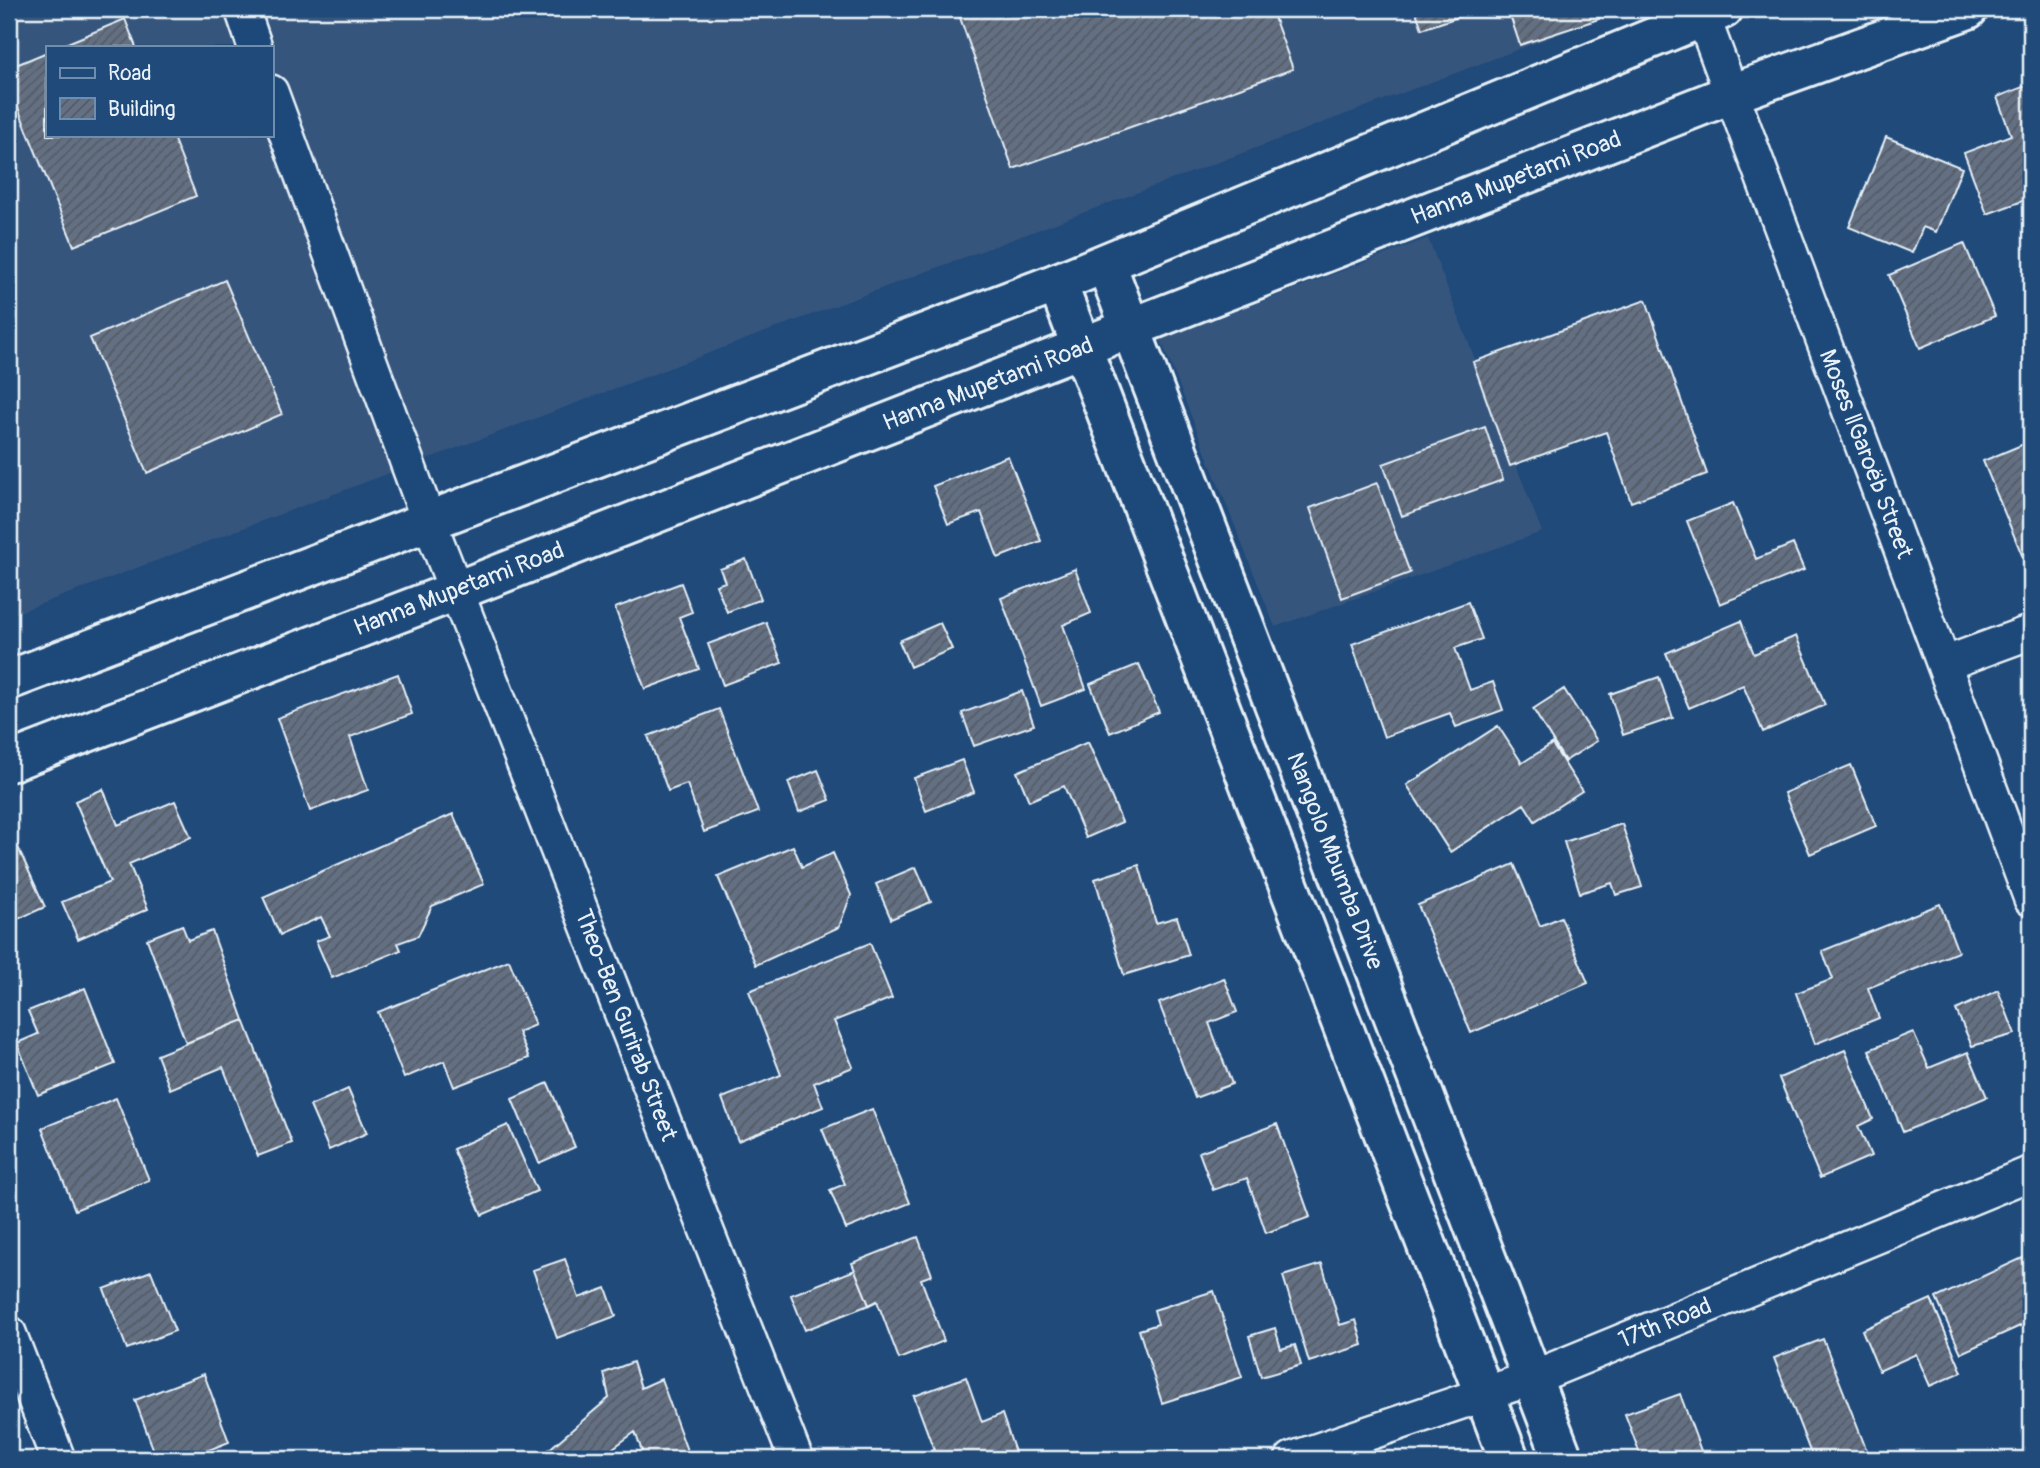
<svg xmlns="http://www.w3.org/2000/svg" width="2040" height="1468" viewBox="0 0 2040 1468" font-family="Pangolin,sans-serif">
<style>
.built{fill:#34557d;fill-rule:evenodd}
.building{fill:url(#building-hatch);stroke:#e8f1f8;stroke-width:2}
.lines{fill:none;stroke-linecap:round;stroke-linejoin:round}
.minor-casing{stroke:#e8f1f8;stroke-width:38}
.tertiary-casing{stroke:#e8f1f8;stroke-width:44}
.secondary-casing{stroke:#e8f1f8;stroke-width:44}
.minor{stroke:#1f4a7a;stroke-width:33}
.tertiary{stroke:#1f4a7a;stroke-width:38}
.secondary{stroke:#1f4a7a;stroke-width:38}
.labels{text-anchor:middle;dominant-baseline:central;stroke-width:5;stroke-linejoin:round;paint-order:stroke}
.street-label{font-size:24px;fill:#e8f1f8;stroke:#1f4a7a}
</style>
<defs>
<pattern id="building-hatch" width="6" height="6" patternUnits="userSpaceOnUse" patternTransform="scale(1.75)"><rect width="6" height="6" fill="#647083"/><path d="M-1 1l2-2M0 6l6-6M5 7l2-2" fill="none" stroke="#545a64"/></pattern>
</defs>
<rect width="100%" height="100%" fill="#1f4a7a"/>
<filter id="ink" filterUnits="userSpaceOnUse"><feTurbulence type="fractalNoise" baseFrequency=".0143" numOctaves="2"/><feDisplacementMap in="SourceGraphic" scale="14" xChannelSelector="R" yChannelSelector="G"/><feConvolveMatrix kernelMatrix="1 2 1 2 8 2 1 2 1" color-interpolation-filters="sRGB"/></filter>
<g filter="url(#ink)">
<path class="built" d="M9,9H1626L9,616ZM47,47H271V135H47Z
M1428,238L1542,532L1275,627L1161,340Z"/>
<path class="building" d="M957,9H1271L1293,69L1013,169Z
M1415,9H1482L1422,29Z
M1508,9H1602L1599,19L1520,45Z
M125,19L136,47H58Z
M47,52V135H172L196,196L74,246L9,86V68Z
M2031,84V198L1987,214L1964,153L2011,135L1997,97Z
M1886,137L1962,168L1936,232L1923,227L1912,253L1849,227Z
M1964,243L1995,316L1920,348L1889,275Z
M225,280L282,414L147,473L90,338Z
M1646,300L1707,474L1631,502L1606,432L1510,466L1473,362Z
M1485,427L1503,480L1402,516L1383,464Z
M2031,441V551L2022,555L1983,461Z
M1008,456L1041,541L998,558L981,512L948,524L933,486Z
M1377,483L1410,573L1342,598L1310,508Z
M1733,503L1756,559L1793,544L1804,570L1720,604L1687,521Z
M746,559L761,599L727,612L716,585L725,582L720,569Z
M1075,569L1091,613L1063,625L1086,689L1041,706L1001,598Z
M681,583L692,612L679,617L699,669L645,689L615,608Z
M1468,602L1482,639L1455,648L1470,690L1493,682L1503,710L1456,727L1450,713L1384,737L1352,644Z
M1741,621L1754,654L1796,636L1825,705L1763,732L1743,685L1689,708L1666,653Z
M766,622L782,663L723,685L708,644Z
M940,623L952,649L910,667L899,641Z
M1139,664L1159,712L1110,733L1090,684Z
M398,674L412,714L350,737L368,790L310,811L277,718Z
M1659,677L1673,718L1623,735L1610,694Z
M1564,689L1597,741L1565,761L1533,709Z
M1022,691L1034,725L974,746L962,713Z
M719,709L758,812L704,832L687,784L668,791L648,736Z
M1498,726L1522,763L1552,744L1582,791L1535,821L1524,804L1450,852L1407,785Z
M1088,742L1122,822L1086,838L1064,786L1029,801L1017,772Z
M962,760L974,792L926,811L914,778Z
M1851,765L1876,826L1810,854L1784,793Z
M818,770L830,800L799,812L788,782Z
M103,789L118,825L175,801L191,837L129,864L148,909L78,939L62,902L110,882L75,801Z
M453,814L484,884L432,906L418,936L398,943L401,950L332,978L316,941L330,936L321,917L280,935L263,897Z
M1622,824L1642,887L1616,895L1612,883L1580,893L1564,842Z
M11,832L45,907L9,923V833Z
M793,846L802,867L833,853L851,895L839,927L756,965L718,877Z
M1514,864L1540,926L1561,917L1588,983L1471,1033L1418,905Z
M1139,865L1156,923L1177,917L1189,955L1124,975L1095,879Z
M916,867L931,902L891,919L876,884Z
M1940,904L1958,952L1868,988L1879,1018L1815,1044L1796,993L1833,979L1822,951Z
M182,925L188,940L212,931L244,1020L186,1043L147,939Z
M870,943L892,998L834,1021L853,1067L814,1083L823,1107L738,1141L722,1098L781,1075L749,991Z
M509,960L535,1025L518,1032L529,1058L454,1087L444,1061L404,1078L378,1012Z
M1224,978L1237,1012L1209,1023L1232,1084L1195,1098L1159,1003Z
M85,988L115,1064L38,1095L17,1043L38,1034L28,1011Z
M1998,990L2015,1034L1972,1046L1956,1010Z
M244,1020L292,1143L258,1156L223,1067L170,1089L157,1055Z
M1913,1032L1929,1068L1968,1052L1987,1097L1903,1132L1869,1050Z
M1845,1050L1873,1119L1858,1126L1871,1156L1820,1178L1779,1078Z
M548,1083L575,1147L539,1163L512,1099Z
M348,1089L367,1133L329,1150L310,1106Z
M116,1098L149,1180L75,1210L42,1128Z
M872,1109L910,1203L846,1229L830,1190L845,1184L822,1129Z
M1277,1124L1310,1217L1266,1233L1247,1178L1213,1190L1199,1152Z
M508,1125L537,1191L482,1215L453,1149Z
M918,1237L932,1275L921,1279L944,1341L899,1359L877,1301L869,1305L852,1263Z
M2031,1254V1321L1961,1353L1936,1298Z
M565,1259L579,1298L606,1288L616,1316L557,1338L533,1270Z
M1322,1264L1340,1325L1356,1320L1363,1345L1309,1362L1283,1276Z
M855,1270L869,1305L805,1330L791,1295Z
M151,1271L175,1331L127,1349L104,1289Z
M1214,1291L1242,1377L1162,1403L1139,1330L1158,1324L1154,1310Z
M1931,1299L1962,1372L1930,1386L1916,1354L1879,1371L1862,1330Z
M1275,1328L1281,1349L1295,1345L1301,1365L1261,1377L1249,1336Z
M1823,1339L1870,1459H1813L1774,1358Z
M633,1362L641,1388L661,1379L690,1459H627L642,1451L635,1432L598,1459H554L547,1451L609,1398L604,1373Z
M204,1374L229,1442L201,1453L203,1459H157L135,1400Z
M966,1377L982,1422L1002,1414L1017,1458L908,1459L934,1450L914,1396Z
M1680,1394L1704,1459H1642L1625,1414Z"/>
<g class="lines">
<g class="minor-casing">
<path id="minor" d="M242,9L255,47
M1700,9L2031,899
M271,92L428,519L796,1459
M1944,664L2031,632
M9,1333L58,1459
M1292,1459L1532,1378L2031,1173"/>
</g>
<g class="tertiary-casing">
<path id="tertiary" d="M1106,264L1563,1459
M1057,283L1509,1459"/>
</g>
<g class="secondary-casing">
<path id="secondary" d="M9,680L1057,283L1723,9
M9,762L456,591L1731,94L1968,9"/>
</g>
<use href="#minor" class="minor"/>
<use href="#tertiary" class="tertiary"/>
<use href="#secondary" class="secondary"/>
</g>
</g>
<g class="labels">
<g class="street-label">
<text transform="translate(1516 178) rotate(-21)">Hanna Mupetami Road</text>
<text transform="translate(988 384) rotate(-21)">Hanna Mupetami Road</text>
<text transform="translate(1866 454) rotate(69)">Moses ǁGaroëb Street</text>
<text transform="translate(459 589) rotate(-21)">Hanna Mupetami Road</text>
<text transform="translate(1335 861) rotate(69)">Nangolo Mbumba Drive</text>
<text transform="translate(626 1025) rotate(69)">Theo-Ben Gurirab Street</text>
<text transform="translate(1665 1323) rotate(-22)">17th Road</text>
</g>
</g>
<rect width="2040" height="1468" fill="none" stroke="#1f4a7a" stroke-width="35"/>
<rect x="18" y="18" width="2005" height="1433" fill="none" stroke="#e8f1f8" stroke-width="2.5" filter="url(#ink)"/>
<rect x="46" y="46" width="228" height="91" fill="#1f4a7a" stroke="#6f8dac" stroke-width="2"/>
<rect x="60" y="68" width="35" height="10" fill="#1f4a7a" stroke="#6f8dac" stroke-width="2"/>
<text x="108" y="80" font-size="21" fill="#e8f1f8">Road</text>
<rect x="60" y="98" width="35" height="21" fill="url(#building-hatch)" stroke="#6f8dac" stroke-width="2"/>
<text x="108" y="116" font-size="21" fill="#e8f1f8">Building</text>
</svg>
